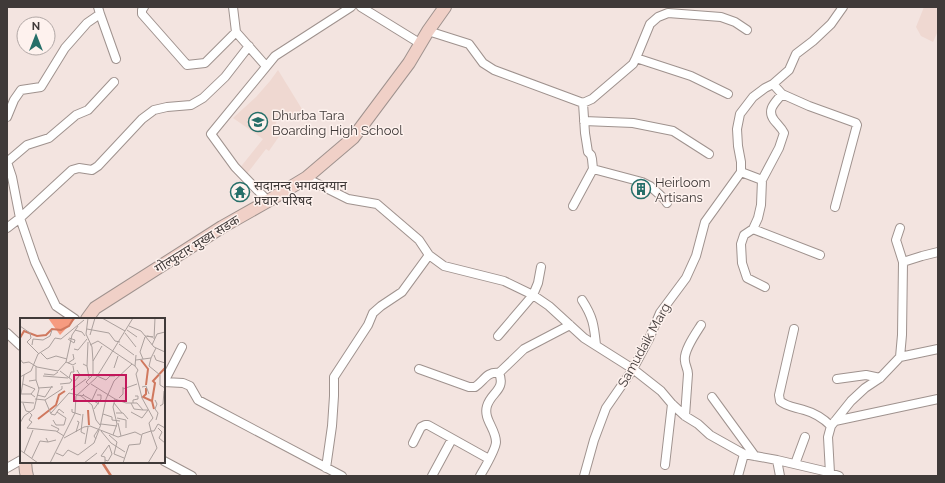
<svg xmlns="http://www.w3.org/2000/svg" width="945" height="483" viewBox="0 0 945 483" font-family="Raleway,'Noto Sans Devanagari',sans-serif">
<style>
.built{fill:#efd8d1}
.lines{fill:none;stroke-linecap:round;stroke-linejoin:round}
.stream{stroke:#d0785e;stroke-width:2.5}
.minor-casing{stroke:#9f928e;stroke-width:10}
.secondary-casing{stroke:#9f928e;stroke-width:14}
.minor{stroke:#fff;stroke-width:8}
.secondary{stroke:#f0d0c7;stroke-width:12}
.labels{text-anchor:middle;dominant-baseline:central;stroke-width:3;stroke-linejoin:round;paint-order:stroke}
.poi-label{font-size:13px;fill:#403a39;stroke:#fef2ee;text-anchor:start}
.street-label{font-size:13px;fill:#403a39;stroke:#fef2ee}
.inset-river{fill:none;stroke:#d0785e;stroke-width:2}
.inset-road{fill:none;stroke:#aba09d;stroke-width:1}
.view{fill:#c2185b;fill-opacity:0.15;stroke:#c2185b;stroke-width:2}
.inset-edge{fill:none;stroke:#403a39;stroke-width:2}
</style>
<rect width="100%" height="100%" fill="#f3e4e0"/>
<path class="built" d="M924,7H938V31L933,42L921,36L916,27Z
M278,70L305,114H286L278,119L275,125V132L280,135L269,151L266,149L246,175L239,169L263,139L233,118L256,97L270,81Z"/>
<g class="lines">
<path class="stream" d="M102,462L111,476"/>
<g class="minor-casing">
<path id="minor" d="M144,7L142,10V14L187,65L205,63L236,32
M233,7L236,32L266,66
M361,7L421,44
M100,14L116,59
M428,31L469,44L483,63L494,70L583,103L592,99L633,64L636,58L650,24L658,17L668,13L721,17L735,22L747,30
M636,58L691,76L728,94
M773,84L782,94L809,106L856,123L857,125L835,207
M7,117L14,100L21,90L41,87L65,48L87,23L100,14L98,7
M584,121L633,123L673,131L709,154
M7,162L12,177L20,218L35,262L56,306L75,319
M7,162L27,145L49,138L76,115L88,110L114,82
M593,169L642,182L650,186L660,195L665,200L667,203
M741,172L762,180L761,205L758,218L753,229L744,235L741,244L742,263L747,278L765,287
M306,178L348,199L377,204L419,240L429,255L444,266L504,281L533,295L549,306L584,338L633,369L661,391L672,404L685,416L698,424L710,435L744,454L777,460L824,471L839,476
M762,180L779,148L784,133C781,127 777,124 774,120C766,109 776,102 782,94
M268,201L235,167L211,134L275,56L351,7
M573,206L593,169L592,159L591,155L588,152L585,133L583,103
M7,228L20,218L72,170L79,168L92,170L98,166L142,119L154,110L167,107L191,105L203,98L225,77L249,46
M753,229L820,255
M903,262L922,256L938,252
M582,300C593,317 594,325 596,345
M794,329L779,395L780,401C787,407 795,407 804,410C815,413 823,418 831,426L828,437L830,473
M7,333L21,346
M498,336L533,295L538,283L541,267
M900,357L938,349
M419,369L469,387H475C484,381 487,371 499,373C506,390 491,392 487,406C483,419 496,429 496,442C496,449 484,469 480,476
M499,373L524,349L570,325
M837,379L866,375L880,378
M164,382L183,383L190,386L198,400L342,476
M164,382L182,347
M712,397L728,419L755,456
M685,416L688,374C688,369 685,365 685,361C683,351 696,333 701,325
M835,421L938,399
M831,426L851,401L865,388L880,378L900,357L902,335L903,262L896,240L900,228
M413,443L421,427L425,425H428L489,459
M777,460L780,476
M164,461L192,476
M795,464L805,437
M665,465L672,404
M7,468L21,460
M326,468L332,426L334,396V377L368,325L373,313L381,306L402,292L429,255
M432,476L452,439
M584,476L594,440L606,408L633,369L649,339L660,313L686,278L696,256L705,222L741,172V162L738,146L737,129L740,114L753,97L765,88L773,84L789,70L796,54L813,41L831,24L843,7
M738,476L744,454"/>
</g>
<g class="secondary-casing">
<path id="secondary" d="M87,319L95,308L222,227L268,201L306,178L353,138L409,63L428,31L445,7
M25,462L26,472L27,476"/>
</g>
<use href="#minor" class="minor"/>
<use href="#secondary" class="secondary"/>
</g>
<defs>
<g id="school-ring" transform="scale(1)"><circle r="9.5" fill="#fef2ee" stroke="#266f69" stroke-width="1.5"/><path d="M0-5L7-2L0 1L-7-2ZM-4 1L0 2.5L4 1V4Q0 6-4 4Z" fill="#266f69"/></g>
<g id="building-ring" transform="scale(1)"><circle r="9.5" fill="#fef2ee" stroke="#266f69" stroke-width="1.5"/><path d="M-4-6H4V6H1V3H-1V6H-4ZM-2.5-4.3h1.7v1.8h-1.7ZM.8-4.3h1.7v1.8H.8ZM-2.5-1h1.7V.8h-1.7ZM.8-1h1.7V.8H.8Z" fill="#266f69"/></g>
<g id="temple-ring" transform="scale(1)"><circle r="9.5" fill="#fef2ee" stroke="#266f69" stroke-width="1.5"/><path d="M0-6L5-2H3V0L6.5 2.5H4V6H1.5V3h-3V6H-4V2.5H-6.5L-3 0V-2H-5Z" fill="#266f69"/></g>
</defs>
<g fill-rule="evenodd">
<use href="#school-ring" x="258" y="122"/>
<use href="#building-ring" x="641" y="189"/>
<use href="#temple-ring" x="240" y="192"/>
</g>
<g class="labels">
<g class="poi-label">
<text x="272" y="115">Dhurba Tara<tspan x="272" dy="15">Boarding High School</tspan></text>
<text x="655" y="182">Heirloom<tspan x="655" dy="15">Artisans</tspan></text>
<text x="254" y="185">सदानन्द भगवद्ग्यान<tspan x="254" dy="15">प्रचार परिषद</tspan></text>
</g>
<g class="street-label">
<text transform="translate(197 244) rotate(-32)">गोल्फुटार मुख्य सडक</text>
<text transform="translate(644 345) rotate(-61)">Samudaik Marg</text>
</g>
</g>
<g transform="translate(20 318)">
<rect width="145" height="145" fill="#f3e4e0"/>
<path d="M28,0H56L40,17Z" fill="#f69b80"/>
<path class="inset-river" d="M0,20L4,13L17,18L26,17L32,11L41,12L49,8L54,0M121,42L128,51L126,67M126,70V76L123,79L132,83M134,91L132,83L135,65L133,63L145,50M68,92L69,107M18,101L36,87L39,77L45,73"/>
<path class="inset-road" d="M68,0L66,16L72,29L73,43M82,0L105,13M0,8L10,15L11,20L7,24L19,36M109,8L121,13L134,29L145,34M67,11L89,15L95,23L100,24M55,12L62,14L65,18M107,12L117,19M105,15L116,29M70,17L75,0M125,18L133,19L127,18M48,21L54,25L55,22L49,20M134,21L135,0M99,26L114,37M12,27L13,21L23,22L30,18L32,12M70,27L78,23L115,48M132,27L137,16L145,14M54,31L58,32L67,21M21,35L27,41L36,38L47,41M116,37L115,48L118,52M134,37L136,42L145,45M131,40L129,48L140,57V67L145,70M0,41L3,45L9,44L17,49L38,53L46,44L53,47L56,45M123,41L120,34L125,19M116,42L131,40L136,30M46,44L52,17L58,8M48,45L54,41L53,36M63,46L67,48L69,60M67,48L68,24M94,50L98,38M118,52L116,56L122,80L133,100L129,105L131,113H134L138,106L145,110M24,56L34,57L38,54M4,57L1,76H11M23,58L48,60M77,58L86,62L90,58H95M0,59L11,53L18,36L29,29L35,20L41,21L64,2M49,60L51,54H54L53,48M9,63L16,62V48M54,64L60,57L57,52M3,66L15,71L11,76L15,79M40,66L50,65L52,62L40,53M71,66L95,81L106,85H117L123,92H128M69,67L66,64L73,57V43L82,28M122,69L126,68L129,76M18,70L33,69M103,71L117,66M51,72L66,61M17,77L25,79L32,68M60,77L72,87L76,102L80,107M63,77L79,86M99,80L103,76V69M15,81L25,82L31,96L35,97L39,91L44,95M25,82L42,71V68M72,82L77,71M135,82L137,86L135,91L138,95L136,102M0,84L14,85M3,85L6,93L10,94M94,85L102,95M111,85L114,91L123,92M113,85V82L118,81V78H115M140,88L143,86L144,73M52,91V94L61,97M74,91L81,81V77H77M111,94L122,100L128,92M10,95L12,97L9,102L12,104L7,110L36,113L44,118M31,95L49,75L62,78L64,76M96,95H103L108,101M63,96L61,114L65,116M83,96L92,99V102L100,103M97,100L106,102V110M33,102L36,107H44L46,100L37,94M0,105L4,98L14,91L19,71L16,62M98,105L101,118M81,106L97,108M31,107L39,111L37,114M138,110L142,114L139,120L145,125M81,113L91,125L105,134M56,114L59,104L57,103M89,117L97,124L94,136L104,140M93,117L97,106L93,89L95,81M26,120L28,124L36,122M44,120L64,109L70,108L98,119L115,114L121,117M76,121L74,118L80,109L86,81L94,63L112,46M65,126L68,109M0,132L18,145M4,135L13,112M36,135L43,138L48,132L58,137L74,125L79,112M12,140L20,123L28,124M85,142L88,143L92,136L89,127M30,145L55,95L56,78L76,60L113,0M64,145L77,135M85,145V139L81,138L89,127M103,145L109,127L120,126L122,116L131,113L137,130L128,145"/>
<path class="view" d="M54,57H106V83H54Z"/>
<rect width="145" height="145" class="inset-edge"/>
</g>
<rect width="945" height="483" fill="none" stroke="#403a39" stroke-width="16"/>
<g transform="translate(36 36)"><circle r="19" fill="#fef2ee" stroke="#b2a8a6"/>
<path d="M0-3L7 15L0 10L-7 15Z" fill="#266f69"/>
<text y="-6" font-size="11" font-weight="bold" text-anchor="middle" fill="#403a39">N</text>
</g>
</svg>
